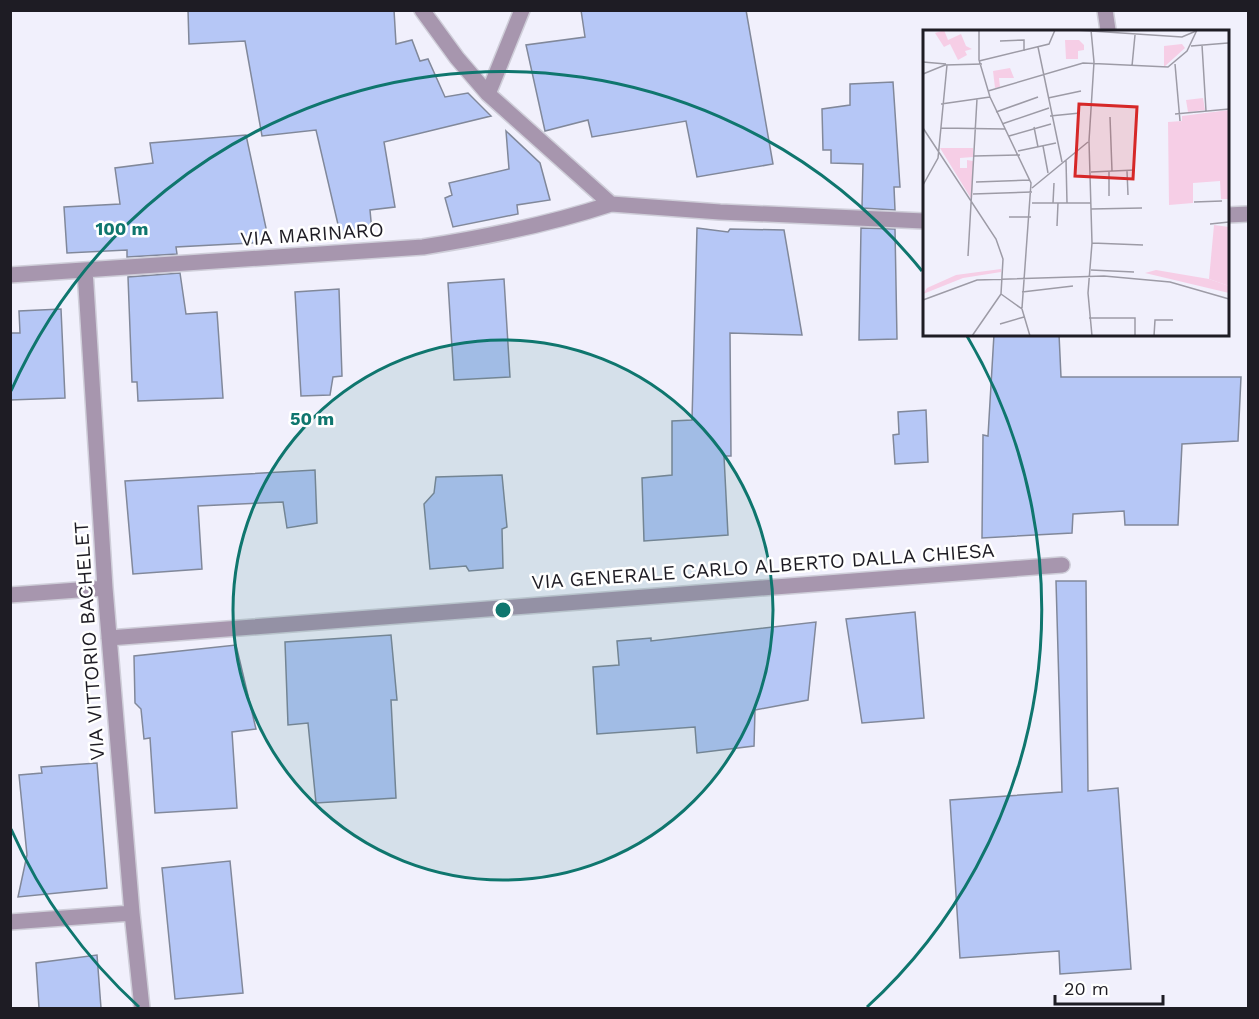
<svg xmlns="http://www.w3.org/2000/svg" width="1259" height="1019" viewBox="0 0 1259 1019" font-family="'Work Sans',sans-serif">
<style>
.building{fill:#b6c7f6;stroke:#81889a;stroke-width:1.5}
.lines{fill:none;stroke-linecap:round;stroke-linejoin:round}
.minor-casing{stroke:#cfced9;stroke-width:18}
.minor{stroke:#a796ae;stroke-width:15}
.ring{fill:none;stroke:#0f766e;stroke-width:3}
.labels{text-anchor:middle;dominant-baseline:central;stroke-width:5;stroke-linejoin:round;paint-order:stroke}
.street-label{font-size:20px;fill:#1e1c24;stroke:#fff}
.inset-road{fill:none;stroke:#9d9ba6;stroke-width:1.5}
.view{fill:#d62828;fill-opacity:0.15;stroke:#d62828;stroke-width:3}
.inset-edge{fill:none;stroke:#1e1c24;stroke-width:3}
.centre{fill:#0f766e;stroke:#fff;stroke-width:3}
.ring-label{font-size:18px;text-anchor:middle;font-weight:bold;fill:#0f766e;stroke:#fff;stroke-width:5;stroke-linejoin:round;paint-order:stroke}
</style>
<rect width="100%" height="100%" fill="#f1f0fc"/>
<path class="building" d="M188,10H394L396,44L412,40L420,61L428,59L445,97L468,93L491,116L384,142L395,207L370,210L372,232L340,233L316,130L262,136L245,41L189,44Z
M581,10H746L773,164L697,177L686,121L592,137L588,120L545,131L526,45L585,37Z
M893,82L900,187H894L895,210L862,208L863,164L831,163V150H823L822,109L850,105V84Z
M506,131L540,163L550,200L517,205L518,214L453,227L445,198L452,195L449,183L509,169Z
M246,135L269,242L176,247L177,254L127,257V250L67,253L64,207L120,204L115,168L153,163L150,143Z
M697,228L728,232L730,229L784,230L802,335L730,333L731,456H724L728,535L644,541L642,478L672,475V421L692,420Z
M861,228L895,229L897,339L859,340Z
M180,273L186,314L217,312L223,398L138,401L137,382H132L128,277Z
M504,279L510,377L454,380L448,283Z
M339,289L342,376L333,377L330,395L301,396L295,292Z
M61,309L65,398L10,400V333H20L19,311Z
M994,334H1059L1061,377H1241L1238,441L1182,444L1178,525H1125L1124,511L1073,514L1072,533L982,538L983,435L988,436Z
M926,410L928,462L895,464L893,435L899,434L898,412Z
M315,470L317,523L287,528L283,502L198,506L202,569L133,574L125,481Z
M502,475L507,527L502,529L503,568L469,571L466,566L430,569L424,504L434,493L436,477Z
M1056,581H1086L1088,791L1118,788L1131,969L1060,974L1059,951L960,958L950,800L1062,792Z
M915,612L924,718L862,723L846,619Z
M816,622L808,700L755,710L754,746L697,753L695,727L597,734L593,667L619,665L617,641L651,638V641Z
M391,635L397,700H391L396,798L316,803L308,723L288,725L285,642Z
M236,645L256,729L232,732L237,808L155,813L150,738L144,739L141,709L135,703L134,656Z
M97,763L107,888L18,897L27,855L19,775L42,773L41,767Z
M230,861L243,993L175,999L162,868Z
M97,955L101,1008H39L36,963Z"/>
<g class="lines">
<g class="minor-casing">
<path id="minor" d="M422,10L457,58L488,94L611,204L720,212L924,221
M1105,10L1108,30
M488,94L522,10
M1228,215L1248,214
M85,270L105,588L132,913L142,1008
M10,275L423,247C487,237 550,224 611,204
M10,595L105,588
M109,638L1062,565
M10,922L132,913"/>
</g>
<use href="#minor" class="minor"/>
</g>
<circle cx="503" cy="610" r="270" fill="#0f766e" fill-opacity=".12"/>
<g class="ring">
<circle cx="503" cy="610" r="270"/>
<path d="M139 1007A539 539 0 0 1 11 829M11 391A539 539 0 0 1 922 271M967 336A539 539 0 0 1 867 1007"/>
</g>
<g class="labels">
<g class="street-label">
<text transform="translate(312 234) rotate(-4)">VIA MARINARO</text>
<text transform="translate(763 566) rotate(-4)">VIA GENERALE CARLO ALBERTO DALLA CHIESA</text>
<text transform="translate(89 641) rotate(-94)">VIA VITTORIO BACHELET</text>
</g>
</g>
<g transform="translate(923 30)">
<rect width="306" height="306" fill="#f1f0fc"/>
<path d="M21,0L25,10L38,4L43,16L49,19L42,21L44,25L35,30L27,14L21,17L12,3ZM142,10H156L161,15V20L155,21V29H143ZM259,14L262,18L241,37V16ZM87,38L91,48H76L77,57L72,58L70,41ZM280,68L282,80L265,82L263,70ZM306,80V169H298L297,151L270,153V173L246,175L245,92L259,91V86ZM17,118H50V127L37,128V138H44V130L50,131L49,170ZM78,239V242L40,248L0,264L4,258L33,245ZM233,240L286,249L306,256V263L222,243Z" fill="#f6cee6"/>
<path d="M291,195L306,197V256L286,249Z" fill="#f6cee6"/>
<path class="inset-road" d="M56,0V30L67,67L108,153L99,278M153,0L259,7L273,1M168,0L171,32L166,111L169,213L165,263L169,306M306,10V32M77,11L101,10V21M279,15L283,81M268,16L305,13M115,17L139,132M56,31L126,14L132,0M0,32L23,34M252,34L257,91M209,36L212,5M0,44L22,35L59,34M65,61L160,33L245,37L264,21L274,0M125,68L158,61M18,74L67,67M73,82L115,67M252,84L306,79M127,86L157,83M187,87L189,141M79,94L126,78M111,97L115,117M0,98L73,209L80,229L78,264L99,279L107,306M18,98L82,99M86,106L128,94M120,116L125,143M95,121L133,113M51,126L97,125M143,130L144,173M186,141V166M204,141L205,165M168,142L212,140M53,152L107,150M0,155L15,128L24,35M109,158L165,112M50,164L109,162M271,172L299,171M109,173H168M130,173L131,153M168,179L219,178M86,187H108M287,194L306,192M134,196L135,173M169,213L220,215M45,226L54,69M168,240L211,242M99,262L150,256M0,270L54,250L181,246L247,252L306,269M166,288H212V306M77,294L101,287M49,306L78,264M231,306L232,290H250"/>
<path class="view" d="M156,74L214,77L210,149L152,146Z"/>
<rect width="306" height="306" class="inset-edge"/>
</g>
<circle cx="503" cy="610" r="9" class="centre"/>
<g class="ring-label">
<text x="122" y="235">100 m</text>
<text x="312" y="425">50 m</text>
</g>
<rect width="1259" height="1019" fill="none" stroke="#1e1c24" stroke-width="24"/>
<path d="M1055 995v9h108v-9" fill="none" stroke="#1e1c24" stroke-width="3"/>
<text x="1064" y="995" font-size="18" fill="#1e1c24" stroke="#ffffff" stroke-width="4.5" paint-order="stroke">20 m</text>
</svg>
